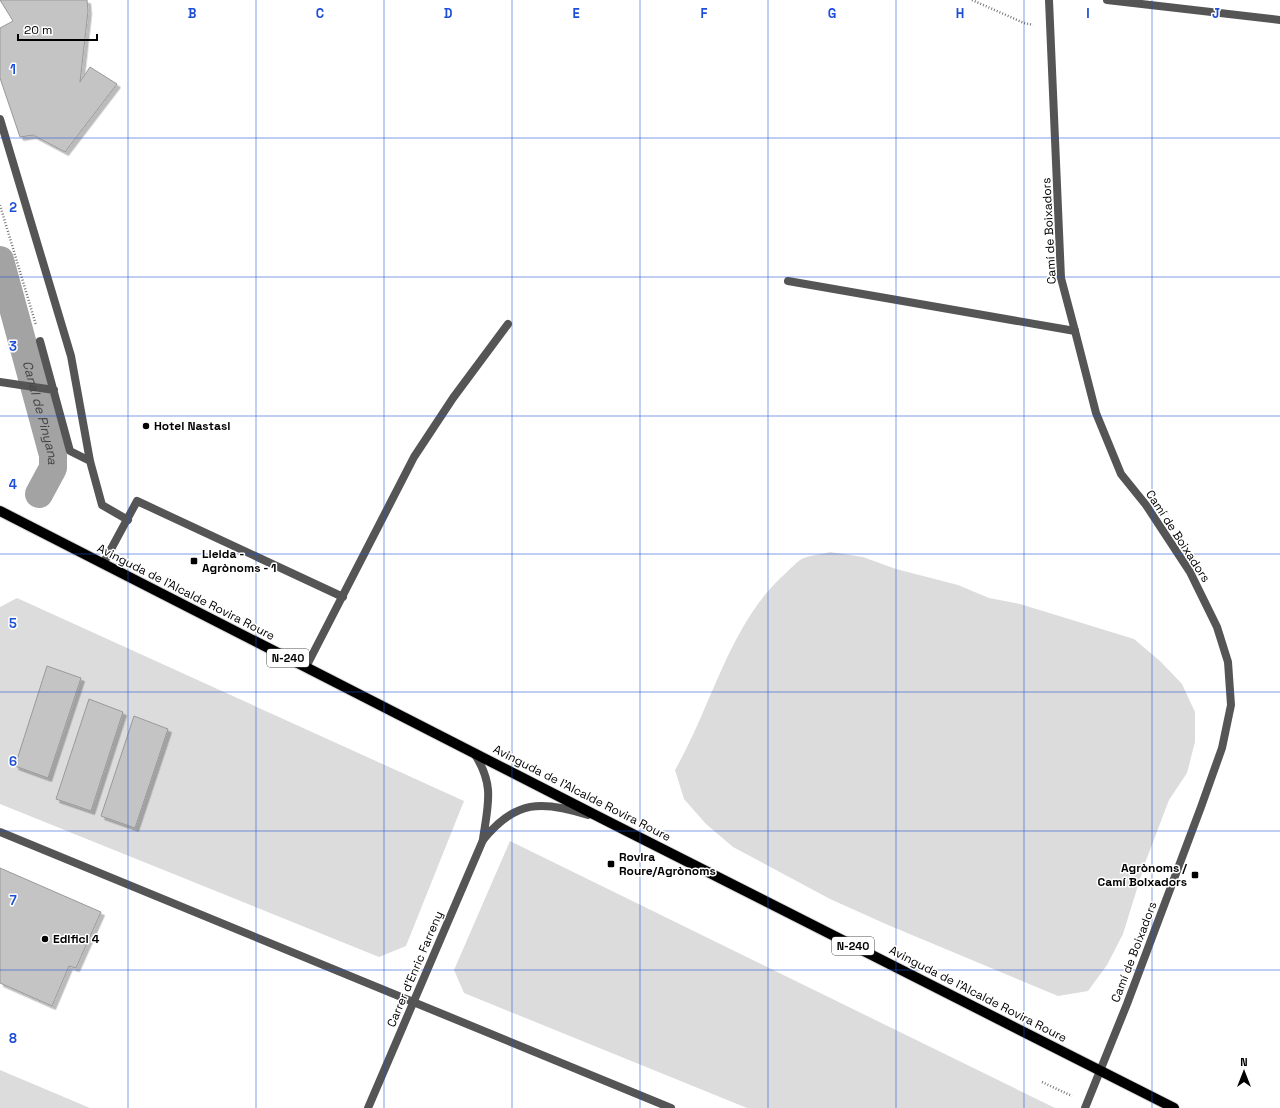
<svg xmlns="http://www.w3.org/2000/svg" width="1280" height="1108" viewBox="0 0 1280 1108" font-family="'Space Grotesk',sans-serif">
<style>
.green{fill:#dcdcdc}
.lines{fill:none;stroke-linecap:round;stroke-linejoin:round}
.canal{stroke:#a3a3a3;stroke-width:28}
.building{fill:#c4c4c4;stroke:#999;filter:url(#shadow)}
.primary-casing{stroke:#dbdbdb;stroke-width:12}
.path{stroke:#777;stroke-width:2.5;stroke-dasharray:1 2;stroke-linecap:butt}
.service{stroke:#555;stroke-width:8}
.minor{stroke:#555;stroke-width:8}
.primary{stroke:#000;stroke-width:10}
.grid{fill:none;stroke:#1d4ed8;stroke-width:1;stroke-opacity:0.55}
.poi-dot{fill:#000;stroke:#fff;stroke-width:1.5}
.labels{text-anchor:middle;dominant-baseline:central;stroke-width:3;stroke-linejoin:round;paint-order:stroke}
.shield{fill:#fff;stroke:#4c4c4c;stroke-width:1}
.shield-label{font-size:11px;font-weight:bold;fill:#000}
.street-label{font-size:12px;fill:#000;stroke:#fff}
.poi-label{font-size:12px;font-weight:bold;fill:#000;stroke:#fff;text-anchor:start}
.water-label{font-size:13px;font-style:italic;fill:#444;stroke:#fff}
.grid-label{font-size:13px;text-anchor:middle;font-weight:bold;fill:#1d4ed8;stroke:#fff;stroke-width:3;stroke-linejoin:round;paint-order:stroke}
</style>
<defs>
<filter id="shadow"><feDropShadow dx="3.5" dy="3.5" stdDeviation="0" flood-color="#0004"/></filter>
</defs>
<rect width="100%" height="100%" fill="#fff"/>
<path class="green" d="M830,552L863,557L896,569L958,585L989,598L1020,604L1134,639L1160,661L1182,684L1195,712V742L1187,773L1169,800L1145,863L1123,934L1107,965L1088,991L1058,996L888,925L830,899L733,847L706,824L684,799L675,770C712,706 730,621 787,572C791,568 796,563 800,560C808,555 821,555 830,552Z
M17,598L464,801L406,946L379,957L0,804V607Z
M510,841L1055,1108H747L464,993L454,970Z
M0,1070L90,1108H0Z"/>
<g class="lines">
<path class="canal" id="s1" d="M0,260L53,455V468L39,494"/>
</g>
<path class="building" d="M0,0H87L88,11L80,82L90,67L117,84L65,152L33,135L20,137L0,78V28L13,21Z
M47,666L81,678L48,778L15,766Z
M89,699L123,712L91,811L56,799Z
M134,716L168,729L135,828L101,816Z
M0,868L101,912L76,968L69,966L52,1006L0,983Z"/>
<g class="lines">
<g class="primary-casing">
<path id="primary" d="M0,511L605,820L1174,1108"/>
</g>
<path class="path" d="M972,0L1024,23L1033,25
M0,205L36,325
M1042,1082L1072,1096"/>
<path class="service" d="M0,119L71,356L90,461L102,505L128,520
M788,281L1075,331
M40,341L70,451L90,461
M0,382L54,390
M103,564L137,501L343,597
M306,667L414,457L453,398L508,324
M474,753C495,785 488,804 483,839
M0,832L671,1108
M483,840C515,800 542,800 588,815"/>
<path class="minor" d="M1049,0L1061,278L1075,331L1096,413L1121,474L1146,505L1190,572L1217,627L1228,662L1231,705L1222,748L1201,807L1127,1004L1085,1108
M1107,0L1280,20
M368,1108L483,840"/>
<use href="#primary" class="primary"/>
</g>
<path class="grid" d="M128,0V1108M256,0V1108M384,0V1108M512,0V1108M640,0V1108M768,0V1108M896,0V1108M1024,0V1108M1152,0V1108M0,138H1280M0,277H1280M0,416H1280M0,554H1280M0,692H1280M0,831H1280M0,970H1280"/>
<g class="poi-dot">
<circle cx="146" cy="426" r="4"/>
<rect x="190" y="557" width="8" height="8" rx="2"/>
<rect x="607" y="860" width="8" height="8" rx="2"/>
<rect x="1191" y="871" width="8" height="8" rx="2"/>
<circle cx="45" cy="939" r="4"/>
</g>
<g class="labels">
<g class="shield">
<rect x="267" y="649" width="42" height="18" rx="3"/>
<rect x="832" y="937" width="42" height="18" rx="3"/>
</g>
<g class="shield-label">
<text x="288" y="658">N-240</text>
<text x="853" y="946">N-240</text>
</g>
<g class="street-label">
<text transform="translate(1049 231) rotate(-93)">Camí de Boixadors</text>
<text transform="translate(1178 536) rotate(57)">Camí de Boixadors</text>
<text transform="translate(186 592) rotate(27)">Avinguda de l'Alcalde Rovira Roure</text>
<text transform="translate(582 793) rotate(27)">Avinguda de l'Alcalde Rovira Roure</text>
<text transform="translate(1134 952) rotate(-69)">Camí de Boixadors</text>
<text transform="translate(415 969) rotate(-67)">Carrer d'Enric Farreny</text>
<text transform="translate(978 994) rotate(27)">Avinguda de l'Alcalde Rovira Roure</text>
</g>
<g class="poi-label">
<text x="154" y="426">Hotel Nastasi</text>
<text x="202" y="554">Lleida -<tspan x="202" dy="14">Agrònoms - 1</tspan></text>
<text x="619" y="857">Rovira<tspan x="619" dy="14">Roure/Agrònoms</tspan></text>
<text x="1187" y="868" text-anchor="end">Agrònoms /<tspan x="1187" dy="14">Camí Boixadors</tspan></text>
<text x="53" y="939">Edifici 4</text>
</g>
<g class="water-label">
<text stroke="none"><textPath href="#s1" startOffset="158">Canal de Pinyana</textPath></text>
</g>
</g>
<g class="grid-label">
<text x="192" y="18">B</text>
<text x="320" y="18">C</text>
<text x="448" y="18">D</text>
<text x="576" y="18">E</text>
<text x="704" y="18">F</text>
<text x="832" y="18">G</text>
<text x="960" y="18">H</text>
<text x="1088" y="18">I</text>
<text x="1216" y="18">J</text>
<text x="13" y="74">1</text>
<text x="13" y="212">2</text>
<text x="13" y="351">3</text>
<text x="13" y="489">4</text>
<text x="13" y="628">5</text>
<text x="13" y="766">6</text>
<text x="13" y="905">7</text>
<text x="13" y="1043">8</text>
</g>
<g transform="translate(1244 1072)" stroke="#ffffff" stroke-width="3" paint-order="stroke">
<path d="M0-3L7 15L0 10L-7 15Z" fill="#000000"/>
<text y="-6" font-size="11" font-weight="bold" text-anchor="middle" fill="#000000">N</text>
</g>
<path d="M18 34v6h79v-6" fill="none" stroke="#000000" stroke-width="2"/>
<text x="24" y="34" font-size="12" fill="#000000" stroke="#ffffff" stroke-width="3" paint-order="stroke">20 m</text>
</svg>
